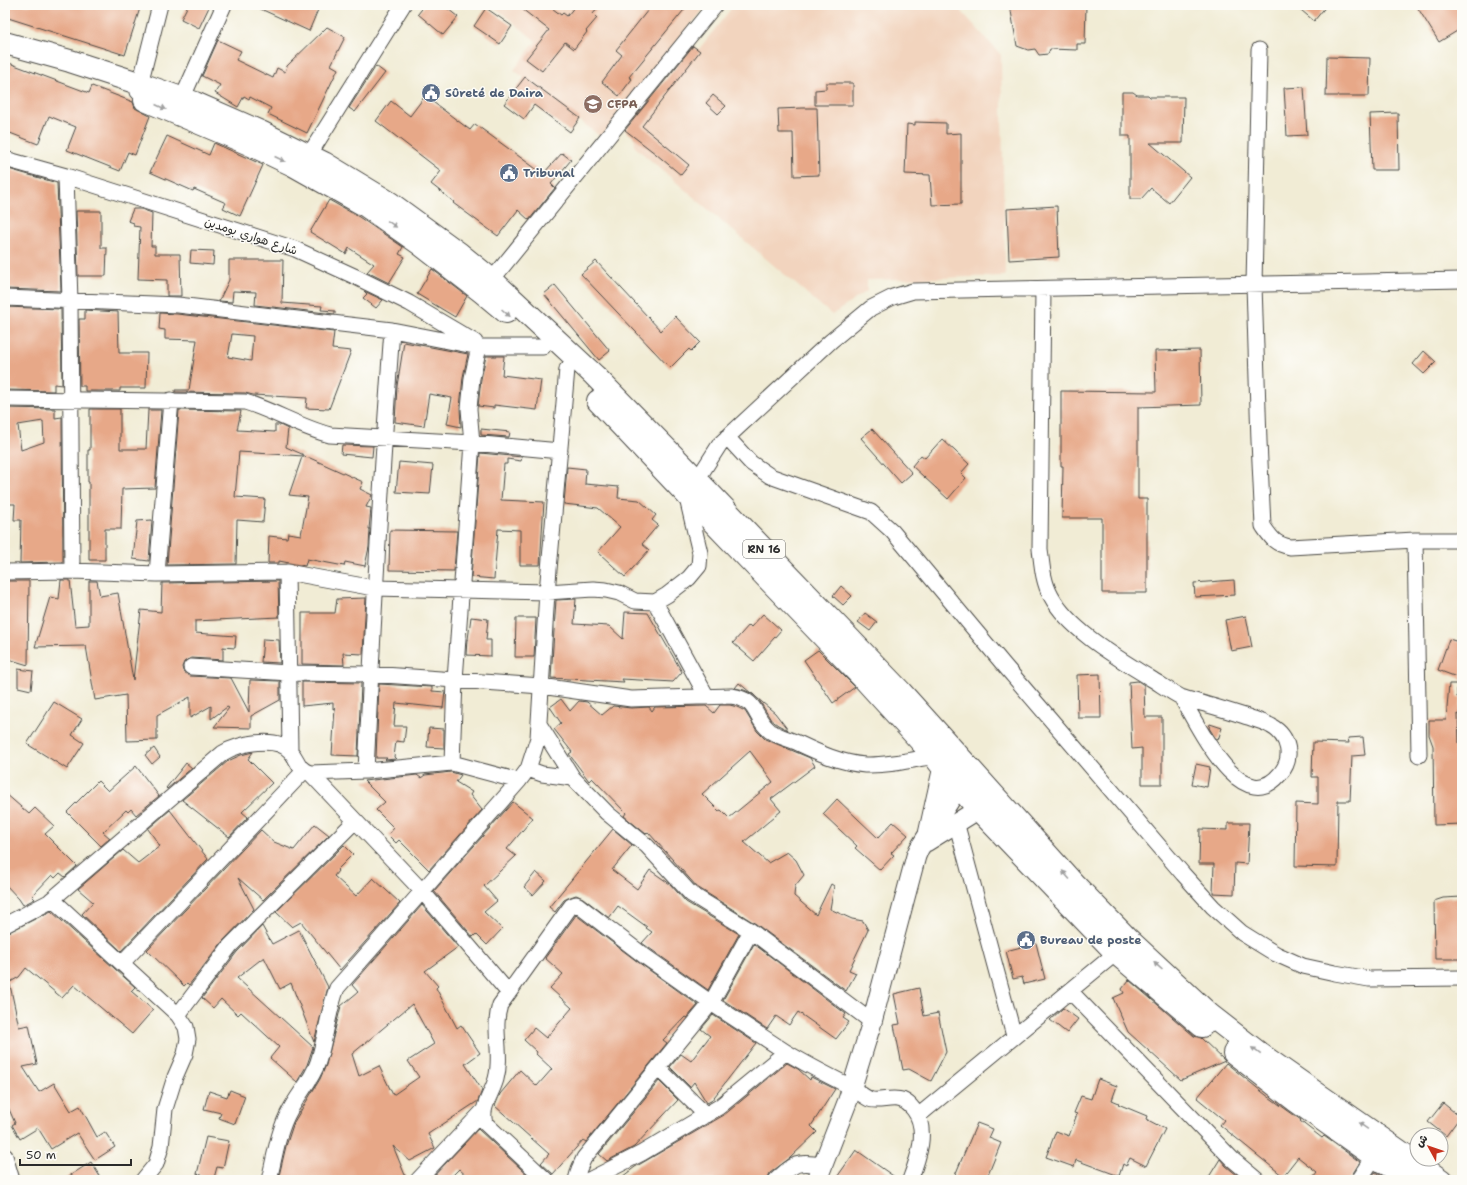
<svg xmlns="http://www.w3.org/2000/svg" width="1467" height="1185" viewBox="0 0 1467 1185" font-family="'Shantell Sans','Playpen Sans Arabic',sans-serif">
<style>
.built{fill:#f2d4be}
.building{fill:#e7a888;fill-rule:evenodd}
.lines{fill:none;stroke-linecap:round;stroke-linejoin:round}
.minor-casing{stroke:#494844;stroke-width:17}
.tertiary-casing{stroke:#494844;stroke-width:21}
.primary-casing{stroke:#494844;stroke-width:24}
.minor{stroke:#fff;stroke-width:15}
.tertiary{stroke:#fff;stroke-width:19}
.primary{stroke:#fff;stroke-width:22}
.oneway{fill:#a0a0a0}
.labels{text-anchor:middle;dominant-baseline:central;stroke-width:3;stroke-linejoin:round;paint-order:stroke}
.shield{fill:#fdfcf7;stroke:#6a6a68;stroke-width:1}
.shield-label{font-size:11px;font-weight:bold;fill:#2b2b2b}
.service-label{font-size:12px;font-weight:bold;fill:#4e5e75;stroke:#fdfcf7;text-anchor:start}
.education-label{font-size:12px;font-weight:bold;fill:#785e54;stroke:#fdfcf7;text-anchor:start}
.street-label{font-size:12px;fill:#2b2b2b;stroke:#fdfcf7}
</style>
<rect width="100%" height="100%" fill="#fdfcf7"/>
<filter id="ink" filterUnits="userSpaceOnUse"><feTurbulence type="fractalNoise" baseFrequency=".025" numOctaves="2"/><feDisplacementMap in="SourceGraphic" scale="8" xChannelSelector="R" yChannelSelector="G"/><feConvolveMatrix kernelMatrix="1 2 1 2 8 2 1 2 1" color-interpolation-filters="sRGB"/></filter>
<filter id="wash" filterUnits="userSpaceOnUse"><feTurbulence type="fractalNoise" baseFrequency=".012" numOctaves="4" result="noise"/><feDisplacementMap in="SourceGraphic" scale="16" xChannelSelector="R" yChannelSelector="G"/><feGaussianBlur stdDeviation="0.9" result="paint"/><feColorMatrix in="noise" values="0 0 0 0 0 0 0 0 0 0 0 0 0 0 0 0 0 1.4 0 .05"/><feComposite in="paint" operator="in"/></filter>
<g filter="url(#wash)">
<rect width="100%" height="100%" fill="#f1ecd5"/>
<path class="built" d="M492,5H707L601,137L514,70L536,41Z
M734,5H956L1001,55L1005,276L867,280V291L832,315L635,147L634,131Z"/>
<g id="blocks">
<path class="building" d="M5,5H141L125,55L5,17Z
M188,5H210L199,28L181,19Z
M252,5H320L309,31Z
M425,5H443L458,17L443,35L418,14Z
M517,5H548L561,15L563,13L567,16L576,5H600L593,14L597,18L586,31L587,32L574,49L565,42L542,71L526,59L549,30Z
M652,5H688L629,77L632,79L619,96L602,82L622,55L616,50Z
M1010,5H1086L1085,44H1077V50L1050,49L1048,54L1039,55L1035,49L1028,50L1017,46Z
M1295,5H1327L1314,21Z
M1416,5H1462V28L1439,42Z
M486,8L512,26L500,44L474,26Z
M327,27L345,37L331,65L338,69L307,133L268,114L271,108L250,97L249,99L244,96L238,107L215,93L220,85L202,76L218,40L241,51L236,60L273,78L277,68L285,72L287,66Z
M693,46L700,51L642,126L689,165L681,175L656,154L625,130Z
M1327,57L1370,58L1369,96H1326Z
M9,63L89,93L92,86L133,102L135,108L150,116L135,155L128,152L120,171L67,150L76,127L49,116L38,144L5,131V64L8,65Z
M376,66L385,73L355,112L349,108Z
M525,77L580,118L570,132L534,105L524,119L504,104Z
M826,83H853V105H815V90L826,89Z
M1304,87L1307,135L1287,136L1284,88Z
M1122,92H1133L1137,95H1148L1150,97H1184L1183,143H1150L1190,177L1169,203L1151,188L1141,199H1130V136H1122Z
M713,95L726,106L718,114L706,103Z
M425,96L470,130L475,124L543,174L562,153L571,160L551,184L555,188L529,220L518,210L498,236L453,203L454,202L431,184L441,171L376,121L391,101L410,116Z
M803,108H817L819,175L794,176L793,133H779L778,109Z
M1398,113L1399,170H1372L1370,114Z
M915,122L946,123V134L961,133V204L932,205L930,175L905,174L907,124L915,125Z
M167,136L209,155L214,143L263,165L240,216L223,208L226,203L194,189L193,191L150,172Z
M5,168L57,183L61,291L5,289Z
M329,200L359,217L403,247L399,254L405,257L389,283L367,272L374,264L349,248L346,254L310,232Z
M1057,206L1059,257L1009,260L1007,209Z
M133,209H141L152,213L151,246H155V254H180L181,296H167V280L138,279L140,227L133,226L134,223L128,221Z
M76,211H101V248H107L106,276H78Z
M191,250L214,251L213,265L190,263Z
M229,260H283L282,303L322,306L321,310L335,311V314L255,305L256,292L233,291L232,302L219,301L229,280Z
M596,261L661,331L675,316L700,342L691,351L689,349L670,368L581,274Z
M432,269L467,296L455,317L417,294Z
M555,285L610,351L599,360L544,294Z
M364,291L383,300L376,308L363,298L367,294Z
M5,307L61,309L62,385L54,384V391L5,390Z
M85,310L118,312L119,353H147L146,388H120V391H85V386H80L79,319H85Z
M160,313L177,314L334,332L332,349L351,351L329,409L306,408L307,398L253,395L245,393L175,392V390H189L197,340L165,339V330L159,329ZM232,334L253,336L251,361L228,357Z
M404,342L468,354L463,377L460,408L461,427L447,424L452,398L429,394L424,426L395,422L397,386Z
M1200,350L1201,405L1138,407V499H1147V593H1102V518H1062L1063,466H1061V391L1156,392L1155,351Z
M1424,351L1436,362L1424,374L1413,364Z
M486,356H504L502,375L541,380L537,410L494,405V408L478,406L481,379Z
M5,408L55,409V418L62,417L63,562L20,563L21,520H14L15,504H5ZM43,421L44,442L21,450L18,425Z
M90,409H120V449H146L148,410H161L155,488L122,489L121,529H105V560H89V482H88V450H90Z
M179,410L241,411L237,430L275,432V425H280L288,429L286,447L304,455V456L239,452L235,497L265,499L263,522L237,520L236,564L167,565Z
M481,429L510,432L509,437L481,435Z
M872,429L912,473L901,483L861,438Z
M942,439L969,464L961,473L966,478L948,499L912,466L921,455L925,458Z
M342,445L373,446L372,457L341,454Z
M480,453L522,457L521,461L507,459V464H504L501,500L544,502L540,565H520V530L498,529L494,579L471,577Z
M302,457L310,458L363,482L360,489L372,495L366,507L371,508L369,529H370L369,547L365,566L345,562L344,566L307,559L305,566L279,561V563H268L269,536L287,538L288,533L301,535L308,497L289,495Z
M399,462L433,465L430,494L396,492Z
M567,467L586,469L585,484L619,487L618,498L639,500L656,515L652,520L658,525L642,544L649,550L625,577L598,552L620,527L598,508L564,504Z
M152,520L149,561L133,559L137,521Z
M390,530L457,531L454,571L389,570Z
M61,580H70L75,626L89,625V581H97L100,596L118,593L133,680L141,610L161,612L162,583L278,581L279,617L195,621V633L236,636L235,648L223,647V660L191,658L184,662L182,667L183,671L190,676L231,678L249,712L250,680L280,681V700L251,716V728L214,727L229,708L227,707L211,719V706L190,718V697L157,715V740L127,741L126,695L95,700L86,646L35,647L50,597L59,599Z
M1234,580L1235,595L1195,597L1194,583Z
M5,581H29L28,665L5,658Z
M841,586L852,596L843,605L833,596Z
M366,598L363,654L343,653L344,665L302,664V613H335L337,599Z
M576,599L574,624L609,626L623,639L625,612L648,613L682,672L673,682L622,679L624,682L551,678L556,600Z
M865,613L877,622L870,631L858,622Z
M763,614L781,630L754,661L733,643L749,625L751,627Z
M1246,616L1252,647L1231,651L1225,620Z
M471,617L488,619L486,640H491V656L466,655L467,639H468Z
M516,618H536L534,657H515Z
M263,639L279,640L280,663L261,662Z
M1449,639L1462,643V679L1438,670Z
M818,650L855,687L833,703L804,660Z
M18,669L33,671L31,690L18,687Z
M1100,674L1101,718H1078L1077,675Z
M1138,681L1144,685L1145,717H1162V784H1142V748L1132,749L1129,682Z
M302,682L361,683L358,756L332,755L335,708L333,709V703L302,706Z
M739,683L775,713L788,730L778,725L771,720L759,700L753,694L744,690L735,688Z
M379,684L432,687V691L445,692L443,708L396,703L394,726H406L404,742L396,741L394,757L396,759L385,760L387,758H376Z
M1449,684H1457V697H1461L1460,715L1458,714L1459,743H1462V824L1434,825L1433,746L1429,735V720H1446Z
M561,699L570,711L579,701L587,702L602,715L613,706L631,708L649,707L652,711L655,707L706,706L714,713L720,705H730L737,707L745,711L757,731L765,739L810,758L815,766L771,799L781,811L744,842L768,863L787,852L796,860L804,875L795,886L794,896L816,915L831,884L834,886L830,909L852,919L863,921L868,930L849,970L856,973L846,991L756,924L697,887L648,832L646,834L624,816L626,813L592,778L589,781L569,754L572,752L554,729L561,723L550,707ZM750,751L773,782L729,818L721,810L719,811L702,794Z
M54,702L82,719L72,735L84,743L67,769L27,744Z
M1210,724L1222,728L1218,740L1216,739L1209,728Z
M429,728L444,729V748L427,747Z
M1363,737L1365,755L1352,756L1350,801H1338L1337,867L1295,866L1296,803L1318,804V777H1312L1313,742L1349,743L1348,738Z
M154,748L160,757L152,764L145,755Z
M253,752L248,759L272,783L242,812L248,817L229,837L182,800L228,761L241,755Z
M186,763L192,768L167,789L166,788Z
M1196,764L1210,767L1207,787L1192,784Z
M136,766L159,796L136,815L131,809L128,812L126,810L103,832L110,838L101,846L67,812L98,781L108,791Z
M451,772L461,775L456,782L472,792L470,795L482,810L429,870L399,840L396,843L388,835L394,828L376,810L385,802L364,781L417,775L421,778L425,775Z
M5,793L29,814L35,808L54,826L45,834L77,866L65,877L60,873L55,878L52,875L32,896L35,899L23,905L19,899L5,884Z
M837,799L878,838L893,822L908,835L891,853L894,855L880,870L855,848L857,846L823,814Z
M513,802L533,818L507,849L516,856L484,886L497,901L484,912L502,929L487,945L476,934L473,937L434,891Z
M170,810L208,859L121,951L82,914L93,902L78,889L123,850L138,863L160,846L148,829Z
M1228,823H1249L1247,864L1235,863L1234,894L1213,893L1214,864H1199L1200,829L1228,830Z
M315,824L329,835L263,900L238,878L254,909L223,941L189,985L187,983L184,986L147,950L261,830L274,842L294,850Z
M613,829L632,845L612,870L637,889L650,870L670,884L686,902L739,934L708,990L642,943L652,932L646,928L647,927L618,906L609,918L583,898L576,895L568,898L564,900L555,912L549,907Z
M344,845L353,854L337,870L338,871L334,876L356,896L373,878L400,903L340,970L301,922L292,927L276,912Z
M536,872L546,881L533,895L524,887Z
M1462,897V959H1435L1434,901L1443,898Z
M422,905L458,947L425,971L438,986L436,988L457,1028L461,1025L480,1053L465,1064L482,1090L478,1101L428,1134L435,1148L410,1161L393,1146L407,1180H278L286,1146L294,1122L320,1079L326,1065L341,1006L358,992L352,985ZM412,1004L434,1044L408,1061L419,1077L393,1095L379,1066L359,1076L352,1054Z
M51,911L135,987L131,991L153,1010L132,1034L74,985L62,998L26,968L19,977L5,985V934Z
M576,915L638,962L698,1005L687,1018L685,1017L663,1040L667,1043L586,1142L583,1140L553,1174L541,1163L549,1154L495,1106L500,1094L520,1070L537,1086L552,1069L536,1054L537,1052L524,1040L534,1028L546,1038L572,1008L550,988L563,974L545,958Z
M262,926L272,944L299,930L328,987L314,1042L291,983L280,989L264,957L237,978L313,1047L307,1065L297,1082L270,1058L279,1047L241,1012L238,1015L221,999L213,1008L202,998L237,952Z
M1036,943L1045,979L1024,984L1022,977L1013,979L1006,951Z
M754,944L846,1014L843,1018L849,1022L836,1039L798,1012L789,1025L776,1016L767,1029L723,1000Z
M1129,980L1194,1036L1201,1038L1225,1061L1181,1080L1128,1032L1113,998L1124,993L1122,989Z
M10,985L19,1027L29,1025L37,1064L23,1067L39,1092L54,1083L71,1111L80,1106L97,1137L105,1132L115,1147L95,1160L77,1133L51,1149L38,1128L20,1139L12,1125L15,1123L5,1100V986Z
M919,988L924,1016L938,1013L946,1052L931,1081L909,1069L903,1070L894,1025L900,1024L894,994Z
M1063,1008L1078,1019L1067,1033L1050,1020Z
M713,1015L756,1043L711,1101L707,1103L694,1082L690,1087L670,1067L681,1054L691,1061L710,1036L701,1029Z
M787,1063L798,1069L810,1080L811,1077L835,1089L811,1126L817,1132L790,1158L770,1173L767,1180H618L635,1167L724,1115Z
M1226,1063L1266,1095L1301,1120L1300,1121L1322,1138L1324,1136L1360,1162L1352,1175L1350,1180H1311L1317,1172L1298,1157L1283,1176L1220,1125L1224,1120L1197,1098Z
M1098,1079L1117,1086L1112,1100L1119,1103L1118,1104L1147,1116L1146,1119L1165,1129L1146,1166L1130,1158L1126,1166L1123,1164L1119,1176L1076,1160L1074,1167L1046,1157L1056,1131L1069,1136L1077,1114L1074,1113L1081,1096L1091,1099Z
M659,1081L678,1100L634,1147L607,1161L599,1154Z
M230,1090L245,1096L235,1124L219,1118L221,1113L204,1109L209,1091L227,1097Z
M1443,1103L1460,1117L1446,1136L1428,1122Z
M977,1123L993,1129L989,1138L1001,1143L986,1180H953Z
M478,1129L479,1130L533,1180H471L459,1169L448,1180H430Z
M206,1137L229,1141L223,1168L217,1167L214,1178L197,1174Z
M856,1150L899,1180H835Z
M1220,1159L1226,1166L1243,1180H1207Z
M91,1162L102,1180H63Z
M1375,1172L1388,1180H1370Z"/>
</g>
</g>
<g filter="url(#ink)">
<use href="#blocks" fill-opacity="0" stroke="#494844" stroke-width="1"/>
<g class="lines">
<g class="minor-casing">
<path id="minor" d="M1259,50L1254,285L1259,441L1263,526C1272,539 1275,544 1290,547L1415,540H1462
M138,92L160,5
M182,99L224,5
M309,155L403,5
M5,159L66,176L295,249L354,276L409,303L475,342
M66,176L70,301L72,571
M486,287L715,5
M1043,289L1040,549C1042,565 1043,582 1051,596C1069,630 1118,658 1150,678C1160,684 1171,692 1181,697C1190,700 1199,702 1208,705C1223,709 1238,714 1254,719C1259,721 1266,723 1271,726C1289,736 1294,758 1280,774C1241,821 1196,721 1181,697
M5,298L178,305L392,330L479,347H543
M5,399L245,402C274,411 300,427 330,435L472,443L560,451
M727,437L751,463L770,476L871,512L892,531L1004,665L1183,874L1213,907L1242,933L1276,954L1303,966L1335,973L1369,979L1462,978
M1415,540L1419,755
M5,572L72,571L157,574L287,572L374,588L547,592L593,589L606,590L619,593L635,601L655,602L667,595L689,578L699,566L700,553L686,494L697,480L720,444L831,341L871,308L893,297L913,291L1462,280
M287,572L290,750
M157,574L171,400
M655,602L707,697
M191,667L289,673L370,674L541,686L631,699L731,696C760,700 752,717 770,731C779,737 789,739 798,743C819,753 841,763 865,765C888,766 912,760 934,756
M539,724L573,778L607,813L647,846L691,894L751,931
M452,763L455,680L472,443L469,409L472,378L479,347
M528,769L542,774L573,778
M366,771C373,624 381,477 392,330
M310,773L422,891L508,992
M956,822L1014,1036
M52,899L178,1015L186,1027L188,1039L185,1054L175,1077L165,1109L161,1147L156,1164L143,1180
M5,925L49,902L223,753C238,744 276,735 290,751C299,760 296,768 310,773L366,771L452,763L519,781
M122,963L304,771
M1070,991L1232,1159L1257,1180
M178,1015L230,946L355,821
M658,1068L706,1115
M918,1116L1116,953
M5,1156L12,1180
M269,1180C275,1156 278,1131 290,1110C299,1093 312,1080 318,1062C326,1038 328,1011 337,988L519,781L528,769L538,738L547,592L567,369
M418,1180L484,1110
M546,1180L485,1123C480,1107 492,1094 496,1079C503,1054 492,1029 500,1005L571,906L576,904L578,905L643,955L711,1003L786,1052
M576,1180L579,1169L584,1158L711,1003L751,931L872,1022
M589,1180L642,1153L719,1107L786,1052C807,1065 829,1076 851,1087C857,1091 863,1096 869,1099C877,1103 892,1096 902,1100C907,1102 911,1106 914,1110C929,1130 918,1159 910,1180
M776,1180C795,1163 797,1161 822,1165
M1359,1180L1379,1150"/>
</g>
<g class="tertiary-casing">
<path id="tertiary" d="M926,842L990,802
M817,1180L848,1100L872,1022L916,856L919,849L959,786L968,777"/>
</g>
<g class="primary-casing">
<path id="primary" d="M5,43L70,61L141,84L195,103L263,133L324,163L390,203L460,254L492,280L594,375L697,480L901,692L1075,885L1126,937L1210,1015L1259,1053L1441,1180
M145,100L249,144L293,165L366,206L420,244L482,292L506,312
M598,401L686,494L864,679L934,756L944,769L978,809L1116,953L1202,1026
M930,832L944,769
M1234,1053L1296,1101L1375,1157L1412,1180"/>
</g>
<use href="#minor" class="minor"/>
<use href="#tertiary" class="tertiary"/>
<use href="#primary" class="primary"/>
</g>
<defs><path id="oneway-solid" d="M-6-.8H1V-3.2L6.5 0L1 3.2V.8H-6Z"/></defs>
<g class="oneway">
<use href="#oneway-solid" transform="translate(161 107) rotate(24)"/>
<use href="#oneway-solid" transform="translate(280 159) rotate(25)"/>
<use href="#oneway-solid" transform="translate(392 224) rotate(35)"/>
<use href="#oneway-solid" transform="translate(506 313) rotate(42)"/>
<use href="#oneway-solid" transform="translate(1066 875) rotate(-131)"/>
<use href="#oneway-solid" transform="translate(1158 966) rotate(-138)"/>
<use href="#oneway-solid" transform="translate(1256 1051) rotate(-143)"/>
<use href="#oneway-solid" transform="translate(1363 1126) rotate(-145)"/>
</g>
</g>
<defs>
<g id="civic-disc" transform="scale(1)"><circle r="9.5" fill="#5c6f8a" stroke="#fdfcf7"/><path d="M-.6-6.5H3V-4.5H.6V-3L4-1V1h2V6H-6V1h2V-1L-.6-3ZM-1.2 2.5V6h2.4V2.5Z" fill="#fff"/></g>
<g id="university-disc" transform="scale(1)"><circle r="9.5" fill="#8d6e63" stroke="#fdfcf7"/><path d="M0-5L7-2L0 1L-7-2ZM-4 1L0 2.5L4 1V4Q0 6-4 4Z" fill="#fff"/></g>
</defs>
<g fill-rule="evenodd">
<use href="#civic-disc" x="431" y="93"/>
<use href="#university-disc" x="593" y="104"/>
<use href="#civic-disc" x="509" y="173"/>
<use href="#civic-disc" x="1026" y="940"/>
</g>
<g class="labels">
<rect class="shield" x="743" y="540" width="42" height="18" rx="3"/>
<g class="shield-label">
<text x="764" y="549">RN 16</text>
</g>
<g class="service-label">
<text x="445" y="93">Sûreté de Daira</text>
<text x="523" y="173">Tribunal</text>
<text x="1040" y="940">Bureau de poste</text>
</g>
<g class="education-label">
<text x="607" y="104">CFPA</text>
</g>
<g class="street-label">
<text transform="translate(251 236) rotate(18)">شارع هواري بومدين</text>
</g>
</g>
<rect width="1467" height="1185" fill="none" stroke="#fdfcf7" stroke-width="20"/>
<g transform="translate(1429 1147) rotate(310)"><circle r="19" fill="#fdfcf7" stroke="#a9a8a5"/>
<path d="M0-3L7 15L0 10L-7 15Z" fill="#c8321e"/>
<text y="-6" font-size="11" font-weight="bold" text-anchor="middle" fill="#2b2b2b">ش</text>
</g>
<path d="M20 1159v6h111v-6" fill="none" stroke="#2b2b2b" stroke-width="2"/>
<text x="26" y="1159" font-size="12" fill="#2b2b2b" stroke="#fdfcf7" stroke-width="3" paint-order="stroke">50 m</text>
</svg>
